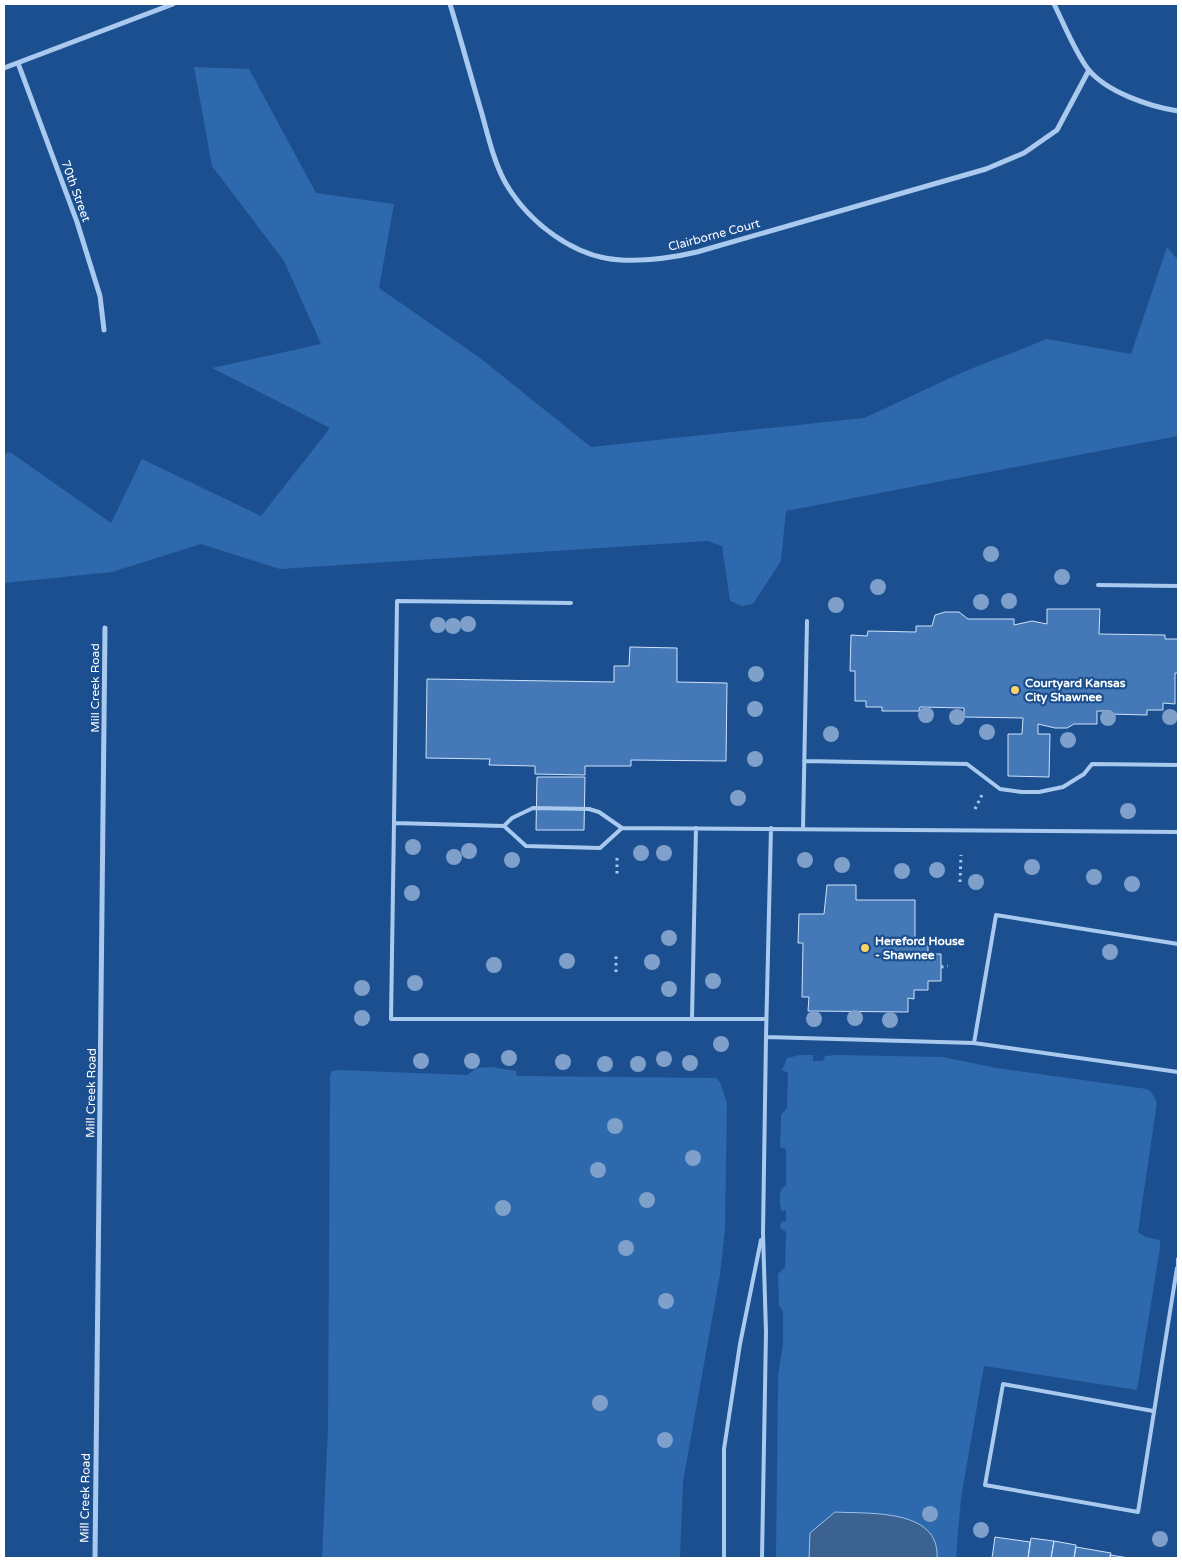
<svg xmlns="http://www.w3.org/2000/svg" width="1182" height="1562" viewBox="0 0 1182 1562" font-family="'Varela Round',sans-serif">
<style>
.green{fill:#2e69ad}
.water{fill:#3c6290;stroke:#9cc4f0}
.building{fill:#4478b7;stroke:#cfe3fa}
.lines{fill:none;stroke-linecap:round;stroke-linejoin:round}
.path{stroke:#a9c9ee;stroke-width:3;stroke-dasharray:2.5 4;stroke-linecap:butt}
.service{stroke:#a9c9ee;stroke-width:4}
.minor{stroke:#a9c9ee;stroke-width:5}
.tree{fill:#7ea0ca}
.poi-dot{fill:#ffd166;stroke:#1b4f8f;stroke-width:2}
.labels{text-anchor:middle;dominant-baseline:central;stroke-width:4.5;stroke-linejoin:round;paint-order:stroke}
.street-label{font-size:12px;fill:#fff;stroke:#1b4f8f}
.poi-label{font-size:12px;font-weight:bold;fill:#fff;stroke:#1b4f8f;text-anchor:start}
</style>
<rect width="100%" height="100%" fill="#1b4f8f"/>
<path class="green" d="M194,67L249,69L316,193L394,204L379,288L480,358L591,447L864,418L963,372L1047,339L1131,354L1167,247L1178,260V436L786,511L781,561L753,604L742,606L730,601L722,546L708,541L280,569L201,544L112,572L4,583V454L10,452L111,523L142,459L261,516L330,428L212,368L321,344L284,261L212,166Z
M800,1055H813V1061H823L825,1056L837,1055L943,1057L996,1068L1147,1089L1152,1093L1157,1102L1138,1232L1146,1237L1160,1240V1248L1137,1390L984,1366L961,1498L956,1558H776L778,1375L783,1344V1311L779,1306L778,1274L785,1267L786,1232L780,1228L781,1222L786,1221V1210L781,1211C780,1200 777,1192 786,1185V1149L780,1147L781,1115L787,1108L788,1073L782,1070L787,1058Z
M492,1067L516,1071L517,1076L716,1078L720,1082L727,1103L725,1230L720,1274L683,1482L680,1558H322L328,1428L330,1075L332,1071L338,1070L467,1075L477,1068Z"/>
<path class="water" d="M835,1512C868,1514 940,1508 937,1558H809L810,1533Z"/>
<path class="building" d="M1047,609H1100L1099,634L1165,635V639H1178V673H1175V704L1163,703V710H1147V715L1110,714V711H1097V724H1074L1067,728H1055L1038,724V734H1050L1049,777L1008,776V734H1022L1023,718L964,717V708L920,707L919,711H882V707H866V701H855V671H850L851,635L867,636L868,631L916,632V626H932L935,615L945,612H959L968,619H1014V625L1032,621L1047,624Z
M630,647L677,648V682L727,683L726,761L631,760V766H585V775L535,774V766L489,765L490,759L426,758L427,679L614,682V666H629Z
M537,777H585L584,830H536Z
M827,885H856V900H915V943H928V954H941V981H928V990H914V999L908,998V1012L808,1011L809,997H802L803,943H798L799,914H824Z
M995,1537L1030,1542L1028,1558H992Z
M1031,1538L1054,1541L1051,1558H1028Z
M1054,1541L1076,1545L1074,1558H1051Z
M1076,1547L1111,1553L1110,1558H1074Z
M1110,1555L1129,1558H1110Z"/>
<g class="lines">
<path class="path" d="M975,809L982,795
M617,858V874
M960,882L961,855
M941,967L948,966
M616,972V955"/>
<path class="service" d="M1098,585L1178,586
M804,761L967,764L1000,789L1022,792H1039L1063,787L1084,774L1092,764L1178,765
M394,823L397,601L571,603
M504,826L512,818L533,808L589,809L599,812L622,828
M803,829L807,621
M692,1018L696,828
M766,1019H391L394,823L504,826L526,846L600,848L622,828L1178,832
M766,1037L771,828
M974,1043L996,915L1178,944
M1178,1259V1268
M1153,1411L1003,1384L985,1485L1138,1512L1177,1268
M724,1558V1449L740,1344L761,1240
M762,1558L766,1332L763,1233L766,1037L974,1043L1178,1072"/>
<path class="minor" d="M450,4C461,40 471,77 482,114C488,136 494,162 505,182C528,222 574,258 621,260C648,261 672,258 697,252L986,169L1024,153L1057,130L1089,70
M1054,4C1064,24 1075,52 1088,69C1106,92 1151,107 1178,111
M18,63L77,222L100,296L104,330
M4,68L173,4
M95,1558L105,628"/>
</g>
<g class="tree">
<circle cx="991" cy="554" r="8"/>
<circle cx="1062" cy="577" r="8"/>
<circle cx="878" cy="587" r="8"/>
<circle cx="1009" cy="601" r="8"/>
<circle cx="981" cy="602" r="8"/>
<circle cx="836" cy="605" r="8"/>
<circle cx="468" cy="624" r="8"/>
<circle cx="438" cy="625" r="8"/>
<circle cx="453" cy="626" r="8"/>
<circle cx="756" cy="674" r="8"/>
<circle cx="755" cy="709" r="8"/>
<circle cx="926" cy="715" r="8"/>
<circle cx="957" cy="717" r="8"/>
<circle cx="1170" cy="717" r="8"/>
<circle cx="1108" cy="718" r="8"/>
<circle cx="987" cy="732" r="8"/>
<circle cx="831" cy="734" r="8"/>
<circle cx="1068" cy="740" r="8"/>
<circle cx="755" cy="759" r="8"/>
<circle cx="738" cy="798" r="8"/>
<circle cx="1128" cy="811" r="8"/>
<circle cx="413" cy="847" r="8"/>
<circle cx="469" cy="851" r="8"/>
<circle cx="641" cy="853" r="8"/>
<circle cx="664" cy="853" r="8"/>
<circle cx="454" cy="857" r="8"/>
<circle cx="512" cy="860" r="8"/>
<circle cx="805" cy="860" r="8"/>
<circle cx="842" cy="865" r="8"/>
<circle cx="1032" cy="867" r="8"/>
<circle cx="937" cy="870" r="8"/>
<circle cx="902" cy="871" r="8"/>
<circle cx="1094" cy="877" r="8"/>
<circle cx="976" cy="882" r="8"/>
<circle cx="1132" cy="884" r="8"/>
<circle cx="412" cy="893" r="8"/>
<circle cx="669" cy="938" r="8"/>
<circle cx="1110" cy="952" r="8"/>
<circle cx="567" cy="961" r="8"/>
<circle cx="652" cy="962" r="8"/>
<circle cx="494" cy="965" r="8"/>
<circle cx="713" cy="981" r="8"/>
<circle cx="415" cy="983" r="8"/>
<circle cx="362" cy="988" r="8"/>
<circle cx="669" cy="989" r="8"/>
<circle cx="362" cy="1018" r="8"/>
<circle cx="855" cy="1018" r="8"/>
<circle cx="814" cy="1019" r="8"/>
<circle cx="890" cy="1020" r="8"/>
<circle cx="721" cy="1044" r="8"/>
<circle cx="509" cy="1058" r="8"/>
<circle cx="664" cy="1059" r="8"/>
<circle cx="421" cy="1061" r="8"/>
<circle cx="472" cy="1061" r="8"/>
<circle cx="563" cy="1062" r="8"/>
<circle cx="690" cy="1063" r="8"/>
<circle cx="605" cy="1064" r="8"/>
<circle cx="638" cy="1064" r="8"/>
<circle cx="615" cy="1126" r="8"/>
<circle cx="693" cy="1158" r="8"/>
<circle cx="598" cy="1170" r="8"/>
<circle cx="647" cy="1200" r="8"/>
<circle cx="503" cy="1208" r="8"/>
<circle cx="626" cy="1248" r="8"/>
<circle cx="666" cy="1301" r="8"/>
<circle cx="600" cy="1403" r="8"/>
<circle cx="665" cy="1440" r="8"/>
<circle cx="930" cy="1514" r="8"/>
<circle cx="981" cy="1530" r="8"/>
<circle cx="1160" cy="1539" r="8"/>
</g>
<g class="poi-dot">
<circle cx="1015" cy="690" r="5"/>
<circle cx="865" cy="948" r="5"/>
</g>
<g class="labels">
<g class="street-label">
<text transform="translate(76 191) rotate(70)">70th Street</text>
<text transform="translate(714 235) rotate(-15)">Clairborne Court</text>
<text transform="translate(95 688) rotate(-90)">Mill Creek Road</text>
<text transform="translate(91 1093) rotate(-89)">Mill Creek Road</text>
<text transform="translate(85 1498) rotate(-89)">Mill Creek Road</text>
</g>
<g class="poi-label">
<text x="1025" y="683">Courtyard Kansas<tspan x="1025" dy="14">City Shawnee</tspan></text>
<text x="875" y="941">Hereford House<tspan x="875" dy="14">- Shawnee</tspan></text>
</g>
</g>
<rect width="1182" height="1562" fill="none" stroke="#ffffff" stroke-width="10"/>
</svg>
